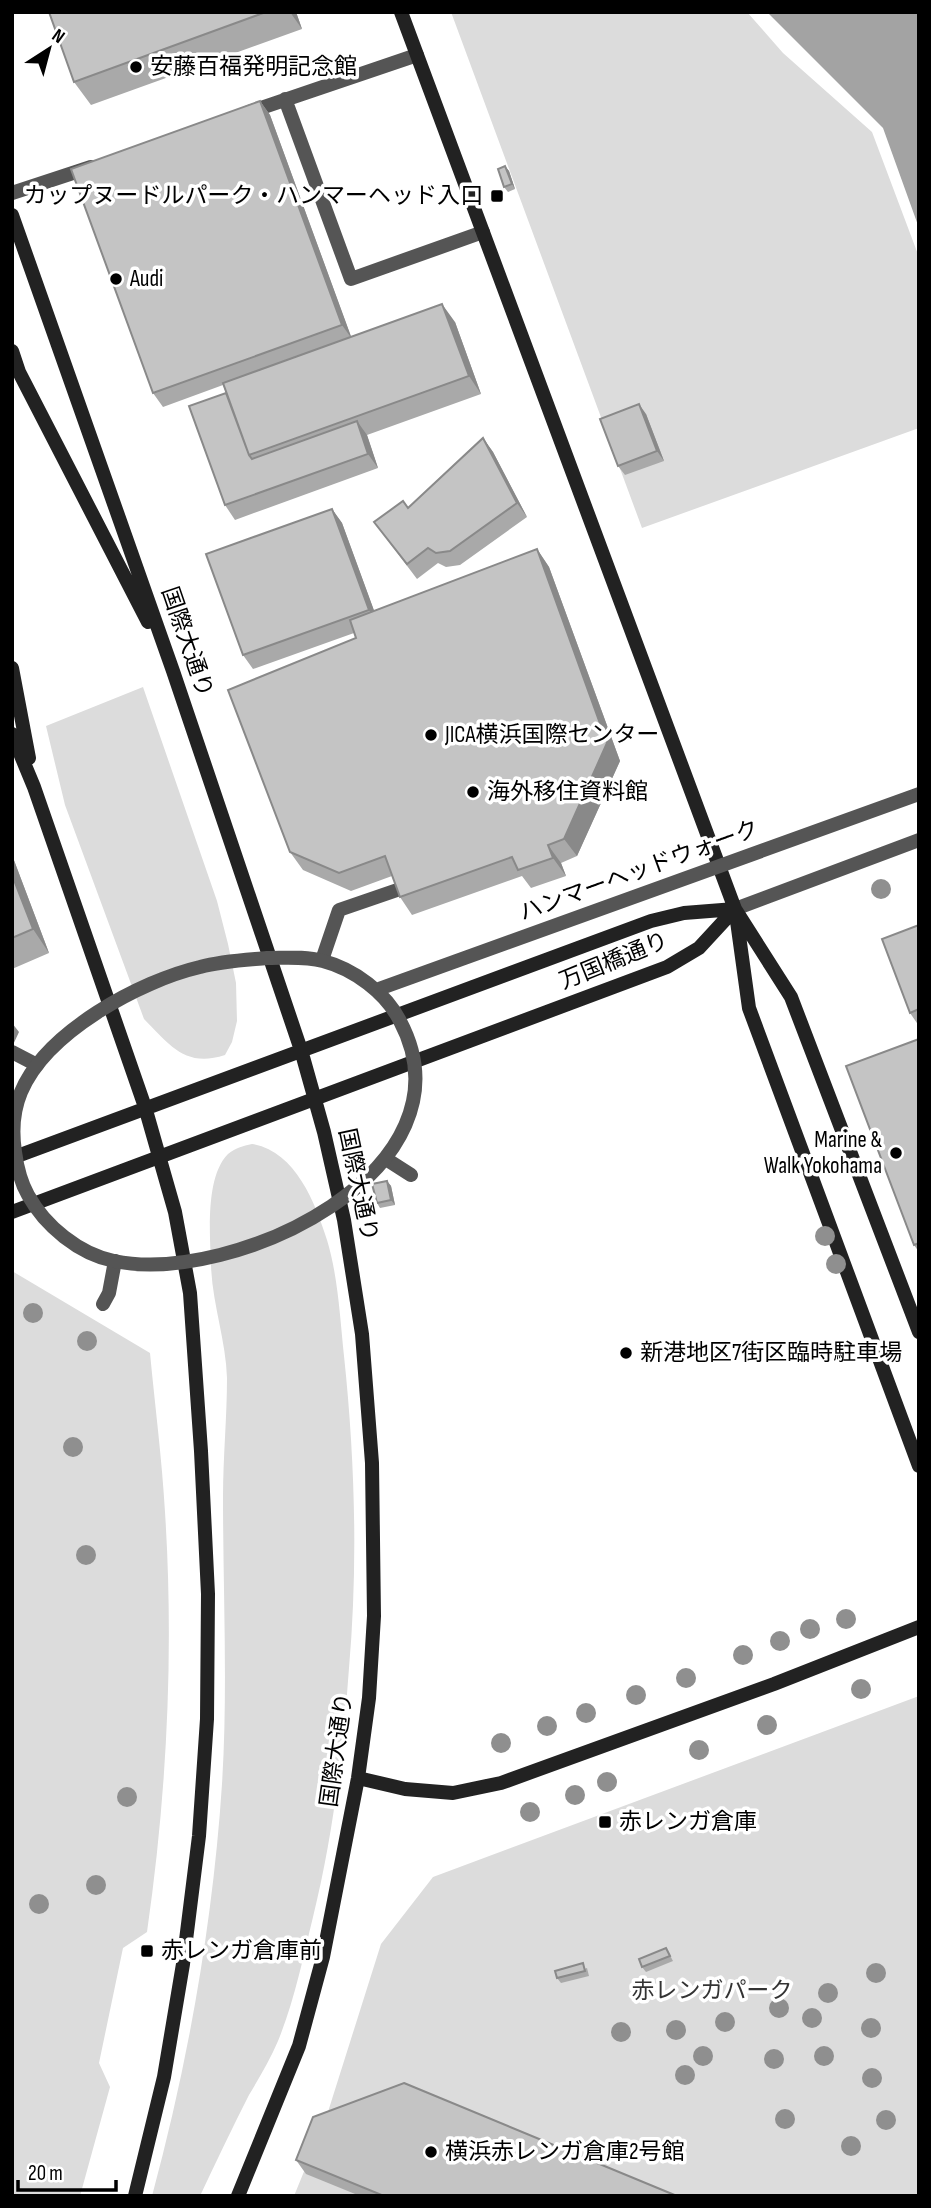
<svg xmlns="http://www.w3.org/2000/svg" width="931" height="2208" viewBox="0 0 931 2208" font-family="'Sofia Sans Condensed','Noto Sans JP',sans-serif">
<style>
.green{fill:#dcdcdc}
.water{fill:#a3a3a3}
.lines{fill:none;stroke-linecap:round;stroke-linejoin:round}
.lane{stroke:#555;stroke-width:14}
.street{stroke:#555;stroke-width:14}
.secondary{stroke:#222;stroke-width:14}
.street-bridge{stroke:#555;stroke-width:14}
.tree{fill:#8f8f8f}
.wall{fill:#a9a9a9}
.shaded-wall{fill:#898989}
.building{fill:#c4c4c4;stroke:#898989;stroke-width:2}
.poi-dot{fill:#000;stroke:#fff;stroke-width:2.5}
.labels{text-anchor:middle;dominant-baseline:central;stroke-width:7;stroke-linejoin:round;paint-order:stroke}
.poi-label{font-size:23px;fill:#000;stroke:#fff;text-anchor:start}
.street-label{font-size:23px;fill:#000;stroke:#fff}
.park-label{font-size:23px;fill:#333;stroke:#fff}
</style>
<rect width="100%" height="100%" fill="#fff"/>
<path class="green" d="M451,12H747L783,53L872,132L919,257V428L642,528Z
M143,687L217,901L228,944L236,983L237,1021L232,1042L225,1055C185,1068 170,1045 144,1019L65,805L46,726Z
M252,1144C295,1151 315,1202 327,1240C338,1276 340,1318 344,1356C355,1459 358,1565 349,1668C343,1752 333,1836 313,1917C303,1958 294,2002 278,2041C270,2060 259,2078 249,2095C232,2128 216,2162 200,2196H152C188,2063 213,1922 222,1784C228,1689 223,1593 223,1497C223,1457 227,1417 227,1378C226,1340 212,1303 211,1265C210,1235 205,1177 228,1154C235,1148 243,1146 252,1144Z
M12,1271L150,1353C155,1406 162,1459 165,1512C174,1652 167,1793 147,1932L123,1948L99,2063L110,2087L80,2196H15L12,2188Z
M919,1696V2196H294L327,2115L381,1944L433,1877Z"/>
<path class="water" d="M767,12H919V228L883,128Z"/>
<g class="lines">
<path class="lane" d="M285,99L351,279L483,232
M249,112L417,55
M12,193L91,167
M735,909L919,840"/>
<path class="street" d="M322,960L339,910L403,888
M12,1052L37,1065
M386,1159L411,1175
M103,1304L109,1293L115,1261"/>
<path class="secondary" d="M401,12L735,909L791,997L919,1332
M12,215L173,671L301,1050L324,1132L344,1220L362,1334L372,1463L374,1616L369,1698L358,1778L323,1957L299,2046L238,2196
M12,351L19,372L148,622
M12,668L29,758
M12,734L34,787L145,1107L175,1212L190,1293L201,1451L208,1594L207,1719L199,1836L183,1964L164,2077L135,2196
M736,914L749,1008L919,1466
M12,1158L651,921L684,913L735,909
M12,1212L667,967L699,948L735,909
M358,1778L405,1789L453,1793L501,1783L774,1684L919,1627"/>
<path class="street-bridge" d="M267,958C285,958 305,956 323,961C354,969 386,993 400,1021C479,1170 233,1286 114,1261C79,1254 45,1226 28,1195C20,1181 17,1167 15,1152C12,1132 13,1111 21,1092C46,1032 140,981 200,967C222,961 245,960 267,958Z
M376,990L919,794"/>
</g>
<g class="tree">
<circle cx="881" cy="889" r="10"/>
<circle cx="825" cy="1236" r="10"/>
<circle cx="836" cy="1264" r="10"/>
<circle cx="33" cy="1313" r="10"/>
<circle cx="87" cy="1341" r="10"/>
<circle cx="73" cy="1447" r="10"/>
<circle cx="86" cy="1555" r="10"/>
<circle cx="846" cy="1619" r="10"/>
<circle cx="810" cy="1629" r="10"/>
<circle cx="780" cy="1641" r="10"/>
<circle cx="743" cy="1655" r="10"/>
<circle cx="686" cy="1678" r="10"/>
<circle cx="861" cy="1689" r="10"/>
<circle cx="636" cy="1695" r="10"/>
<circle cx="586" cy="1713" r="10"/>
<circle cx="767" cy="1725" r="10"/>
<circle cx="547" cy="1726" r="10"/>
<circle cx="501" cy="1743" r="10"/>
<circle cx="699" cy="1750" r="10"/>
<circle cx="607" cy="1782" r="10"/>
<circle cx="575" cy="1795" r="10"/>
<circle cx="127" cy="1797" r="10"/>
<circle cx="530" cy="1812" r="10"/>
<circle cx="96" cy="1885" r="10"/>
<circle cx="39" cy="1904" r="10"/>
<circle cx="876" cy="1973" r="10"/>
<circle cx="828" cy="1993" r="10"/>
<circle cx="779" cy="2008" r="10"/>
<circle cx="812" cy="2018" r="10"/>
<circle cx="725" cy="2022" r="10"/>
<circle cx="871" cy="2028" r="10"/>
<circle cx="676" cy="2030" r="10"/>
<circle cx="621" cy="2032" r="10"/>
<circle cx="703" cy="2056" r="10"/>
<circle cx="824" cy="2056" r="10"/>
<circle cx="774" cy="2059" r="10"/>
<circle cx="685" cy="2075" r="10"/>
<circle cx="872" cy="2078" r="10"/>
<circle cx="785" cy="2119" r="10"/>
<circle cx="886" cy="2120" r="10"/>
<circle cx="851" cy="2146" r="10"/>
</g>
<path class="wall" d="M49,12H296L302,29L91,105L74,82Z
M260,101L270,115L351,337L455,322L481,394L367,435L378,468L235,520L225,505L226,393L223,385L163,407L153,393Z
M505,166L509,171L515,189L508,192L504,187Z
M646,414L664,461L625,475L618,466Z
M483,438L493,452L527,517L460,565L446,567L438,563L417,579L374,522L408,508Z
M332,509L342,523L374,611L537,549L549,567L620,761L577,856L561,863L566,876L531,888L522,876L412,915L400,897L392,876L351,891L303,870L290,852L356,638L354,633L253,669L243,655Z
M12,855L49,953L12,969Z
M919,925V1026L910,1013Z
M919,1039V1252L914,1245Z
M387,1181L391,1186L395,1205L380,1208L377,1203Z
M666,1948L673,1961L646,1972L642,1967Z
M587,1968L589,1976L561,1983L557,1978Z
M296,2160L677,2196H360L306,2174Z"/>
<path class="shaded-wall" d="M290,12H296L302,29Z
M260,101L270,115L352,339L342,325Z
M505,166L509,171L515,189L512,184Z
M442,304L455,322L481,394L469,376Z
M639,404L646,414L664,461L657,451Z
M357,421L367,435L378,468L368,454Z
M483,438L493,452L527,517L517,503Z
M332,509L342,523L379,624L369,610Z
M537,549L549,567L620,761L577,856L564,839Z
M548,845L561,863L566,876L553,858Z
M12,855L49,953L33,929L12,875Z
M12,1023L19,1032L12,1047Z
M387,1181L391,1186L395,1205L391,1200Z"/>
<path class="building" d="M49,12H266L74,82Z
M260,101L342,325L153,393L71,169Z
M505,166L512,184L504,187L498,169Z
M442,304L469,376L249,455L223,383Z
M226,393L249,455L252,459L357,421L368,454L225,505L189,406Z
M639,404L657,451L618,466L600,419Z
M483,438L517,503L450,551L436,553L428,548L407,564L374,522L403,501L408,508Z
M332,509L369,610L243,655L206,554Z
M537,549L607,743L564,839L548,845L553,858L518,870L512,857L400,897L385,856L339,873L290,852L228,690L356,638L350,620Z
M12,875L33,929L12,938Z
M919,925V1009L910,1013L882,939Z
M919,1039V1243L914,1245L846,1066Z
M387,1181L391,1200L377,1203L372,1184Z
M666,1948L670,1956L642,1967L639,1959Z
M583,1963L585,1971L557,1978L555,1971Z
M404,2083L677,2196H384L296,2160L313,2117Z"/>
<g class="poi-dot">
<circle cx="136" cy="67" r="7"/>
<rect x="490" y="189" width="14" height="14" rx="3.5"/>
<circle cx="116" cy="279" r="7"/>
<circle cx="431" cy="735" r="7"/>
<circle cx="473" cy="792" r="7"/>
<circle cx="896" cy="1153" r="7"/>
<circle cx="626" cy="1353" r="7"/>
<rect x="598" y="1815" width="14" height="14" rx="3.5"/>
<rect x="140" y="1944" width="14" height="14" rx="3.5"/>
<circle cx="431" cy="2152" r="7"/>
</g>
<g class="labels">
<g class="poi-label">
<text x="150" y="67">安藤百福発明記念館</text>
<text x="483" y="196" text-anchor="end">カップヌードルパーク・ハンマーヘッド入口</text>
<text x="130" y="279">Audi</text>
<text x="445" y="735">JICA横浜国際センター</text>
<text x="487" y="792">海外移住資料館</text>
<text x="882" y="1140" text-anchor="end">Marine &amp;<tspan x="882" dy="26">Walk Yokohama</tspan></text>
<text x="640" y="1353">新港地区7街区臨時駐車場</text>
<text x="619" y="1822">赤レンガ倉庫</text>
<text x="161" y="1951">赤レンガ倉庫前</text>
<text x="445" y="2152">横浜赤レンガ倉庫2号館</text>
</g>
<g class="street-label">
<text transform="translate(187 642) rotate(71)">国際大通り</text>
<text transform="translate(639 871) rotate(-20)">ハンマーヘッドウォーク</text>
<text transform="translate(614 961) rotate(-22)">万国橋通り</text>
<text transform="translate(358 1185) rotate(78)">国際大通り</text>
<text transform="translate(337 1750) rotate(-82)">国際大通り</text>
</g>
<g class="park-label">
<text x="712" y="1991">赤レンガパーク</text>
</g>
</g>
<rect width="931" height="2208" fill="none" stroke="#000000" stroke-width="28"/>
<g transform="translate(49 49) rotate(36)" stroke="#ffffff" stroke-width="5" paint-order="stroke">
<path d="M0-5L12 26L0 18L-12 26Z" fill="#000000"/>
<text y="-10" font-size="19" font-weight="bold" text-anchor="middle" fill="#000000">N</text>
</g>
<path d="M18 2180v10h98v-10" fill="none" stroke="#000000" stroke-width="3.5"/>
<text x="28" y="2180" font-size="21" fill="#000000" stroke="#ffffff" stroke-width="5" paint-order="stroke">20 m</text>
</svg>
